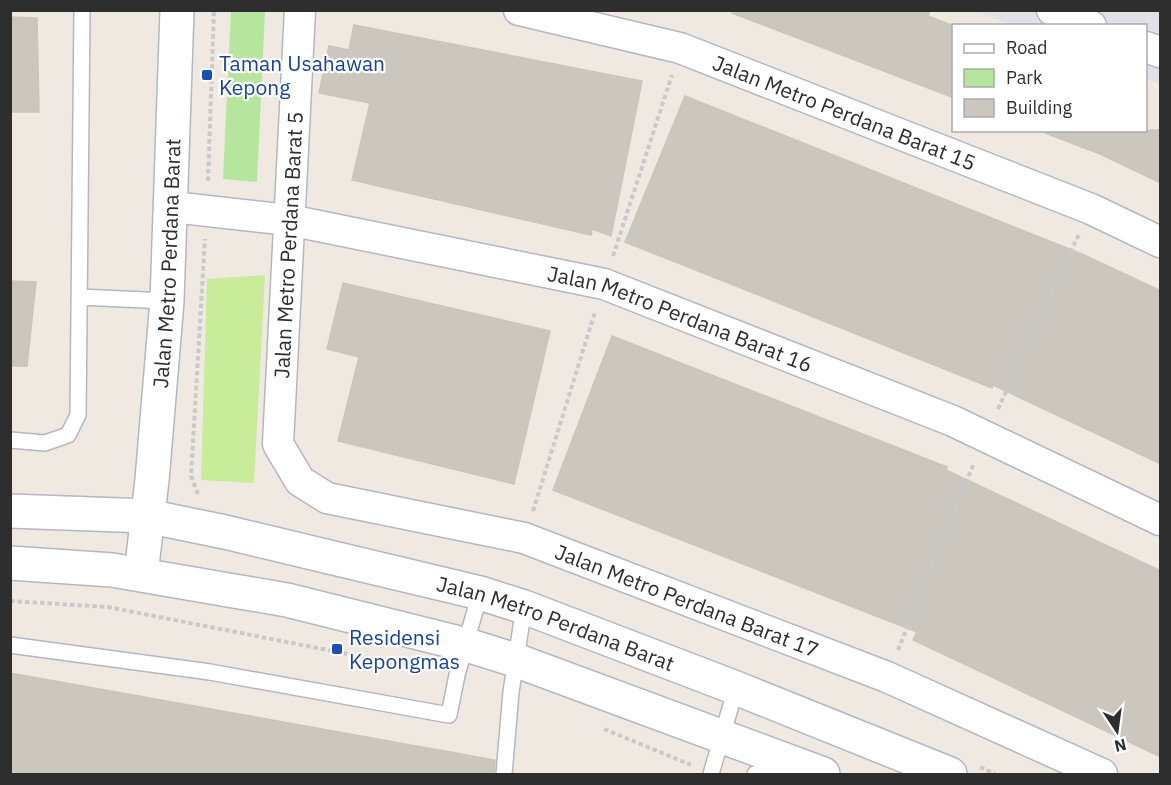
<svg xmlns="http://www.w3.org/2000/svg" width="1171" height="785" viewBox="0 0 1171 785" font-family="'IBM Plex Sans',sans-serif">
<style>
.industrial{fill:#e3e1e8}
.green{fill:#b6e59e}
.pitch{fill:#c9ec9a}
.building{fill:#cbc7bf;stroke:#cbc5ba;stroke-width:1.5}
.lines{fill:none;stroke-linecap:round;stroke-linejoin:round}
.lane-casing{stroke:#b4b7c1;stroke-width:18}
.street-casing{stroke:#b4b7c1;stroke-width:33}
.secondary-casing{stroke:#b4b7c1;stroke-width:36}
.path{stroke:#c9c9c9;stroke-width:4;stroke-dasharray:4.5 3;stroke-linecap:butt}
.lane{stroke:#fff;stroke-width:15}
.street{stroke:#fff;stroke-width:30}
.secondary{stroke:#fff;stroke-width:33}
.transit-dot{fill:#1a4fb4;stroke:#fff;stroke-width:2}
.labels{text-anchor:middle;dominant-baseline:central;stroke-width:4.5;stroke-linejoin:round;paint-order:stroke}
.transit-label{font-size:21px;fill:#164399;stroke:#fff;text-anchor:start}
.street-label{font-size:21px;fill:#2e2e2e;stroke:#fff}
</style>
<rect width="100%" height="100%" fill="#efe9e1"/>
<path class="industrial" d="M975,11H1160V85L1146,79V26L1012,25Z"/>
<path class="green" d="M231,11H265L257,182L223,179Z"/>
<path class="pitch" d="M265,275L254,483L201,480L207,279Z"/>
<path class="building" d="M732,10H930L928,16L954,26V98L732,13Z
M10,17L37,18L39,112H10Z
M354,25L642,81L611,236L592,229L591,235L352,180L370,103L319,93L329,46L349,50Z
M685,96L1082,254L1161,291V464L993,385L992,388L625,242Z
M1044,130H1161V183L1100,154L1043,132Z
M10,281L36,282L27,366H10Z
M343,283L550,331L514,484L338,441L359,357L327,349Z
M612,336L947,467L946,470L1161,571V757L913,640L917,632L553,490Z
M10,673L495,760L494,774H10Z"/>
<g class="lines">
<g class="lane-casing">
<path id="lane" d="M79,297L167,301
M10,440L45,443L68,435L78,415L82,10
M10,645L210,672L449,715L457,675L480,593
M504,774L511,692L524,607
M711,774L736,688
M755,774L779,770L787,771"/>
</g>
<g class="street-casing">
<g id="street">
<path id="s1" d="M300,10L278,444L300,481L327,498L524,538L887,677L1102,774"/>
<path id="s2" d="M519,10L680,48L1091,209L1160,242"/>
<path d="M1052,10L1091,26"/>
<path d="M1146,47L1160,52"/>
<path id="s3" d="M172,207L289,220L604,284L953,421L1160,520"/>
</g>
</g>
<g class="secondary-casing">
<g id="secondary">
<path id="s4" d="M10,511L147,516L225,532L480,593L524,607L736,688L950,774"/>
<path d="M10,563L112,570L287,600L467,645L515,660L823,774"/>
<path id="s5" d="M141,574L152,480L167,301L177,10"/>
</g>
</g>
<path class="path" d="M208,181L214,10
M613,256L672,75
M998,409L1079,234
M198,494L191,476L205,239
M533,511L595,312
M10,601L108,607L409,666
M898,650L974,463
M604,729L691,765
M980,767L995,774"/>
<use href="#lane" class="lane"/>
<use href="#street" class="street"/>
<use href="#secondary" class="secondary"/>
</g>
<g class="transit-dot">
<rect x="201" y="69" width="12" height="12" rx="3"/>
<rect x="331" y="643" width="12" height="12" rx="3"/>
</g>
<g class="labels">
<g class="transit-label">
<text x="219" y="63">Taman Usahawan<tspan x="219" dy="24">Kepong</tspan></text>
<text x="349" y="637">Residensi<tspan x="349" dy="24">Kepongmas</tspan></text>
</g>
<g class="street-label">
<text stroke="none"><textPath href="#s2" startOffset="342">Jalan Metro Perdana Barat 15</textPath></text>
<text transform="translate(288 245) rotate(-87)">Jalan Metro Perdana Barat 5</text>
<text stroke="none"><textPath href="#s5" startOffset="312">Jalan Metro Perdana Barat</textPath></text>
<text stroke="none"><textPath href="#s3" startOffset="522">Jalan Metro Perdana Barat 16</textPath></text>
<text stroke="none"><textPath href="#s1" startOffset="885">Jalan Metro Perdana Barat 17</textPath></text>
<text stroke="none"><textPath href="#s4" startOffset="560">Jalan Metro Perdana Barat</textPath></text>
</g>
</g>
<rect width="1171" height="785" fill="none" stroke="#2e2e2e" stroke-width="24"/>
<rect x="952" y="24" width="195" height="108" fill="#ffffff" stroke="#ababab" stroke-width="1.5"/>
<rect x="964" y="44" width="30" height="9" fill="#ffffff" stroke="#ababab" stroke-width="1.5"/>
<text x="1006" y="54" font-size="18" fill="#2e2e2e">Road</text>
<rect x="964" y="69" width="30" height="18" fill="#b6e59e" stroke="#ababab" stroke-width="1.5"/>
<text x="1006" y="84" font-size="18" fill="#2e2e2e">Park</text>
<rect x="964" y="99" width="30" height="18" fill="#cbc7bf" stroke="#ababab" stroke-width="1.5"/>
<text x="1006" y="114" font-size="18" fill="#2e2e2e">Building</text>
<g transform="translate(1117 731) rotate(167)" stroke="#ffffff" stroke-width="4.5" paint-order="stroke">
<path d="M0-4.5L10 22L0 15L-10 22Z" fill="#2e2e2e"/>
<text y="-9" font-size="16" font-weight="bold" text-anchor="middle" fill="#2e2e2e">N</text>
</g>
</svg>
